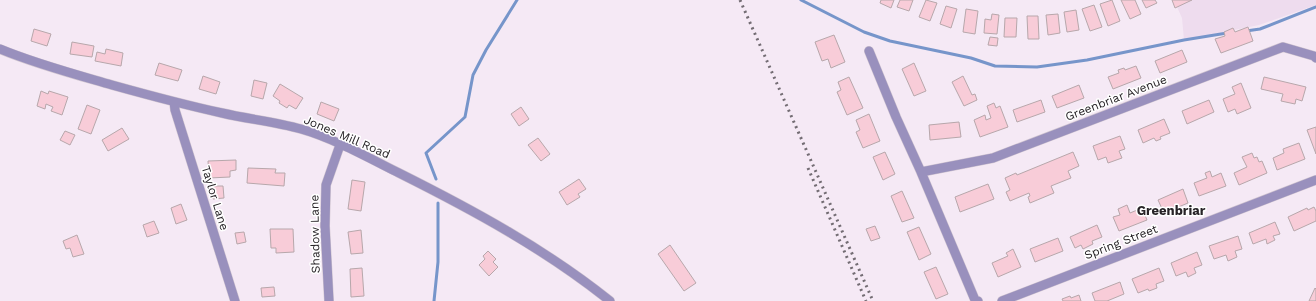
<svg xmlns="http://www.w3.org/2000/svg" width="1316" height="301" viewBox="0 0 1316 301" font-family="'Work Sans',sans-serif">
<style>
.built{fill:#eedcee}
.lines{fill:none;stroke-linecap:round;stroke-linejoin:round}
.stream{stroke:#7695ca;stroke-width:3}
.building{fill:#f8ccd8;stroke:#b7a7ab}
.minor-casing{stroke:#d0c5d0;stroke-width:10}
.minor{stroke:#9990bd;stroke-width:9}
.rail{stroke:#736c73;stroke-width:3;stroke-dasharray:2 4;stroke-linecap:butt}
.labels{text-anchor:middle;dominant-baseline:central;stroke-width:3;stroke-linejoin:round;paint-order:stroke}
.street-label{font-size:12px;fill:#272327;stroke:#fff}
.neighbourhood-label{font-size:13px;font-weight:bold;fill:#272327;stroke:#fff}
</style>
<rect width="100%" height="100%" fill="#f5e9f5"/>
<path class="built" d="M1174,0H1316V5L1259,25L1184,40L1182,18Z"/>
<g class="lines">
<path class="stream" d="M801,0L864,32L890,41L971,58L995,66L1037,67L1087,60L1184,40L1227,33
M1246,31L1260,29L1316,7
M436,179L426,153L465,117L473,75L486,50L517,0
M434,301L438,262V203"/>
</g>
<path class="building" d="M881,0H894L891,8L880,3Z
M900,0H913L909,11L897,7Z
M926,0L937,3L930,21L919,17Z
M1112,0L1120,21L1108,26L1100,4Z
M1121,0H1135L1141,14L1130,19Z
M1142,0H1155L1157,3L1146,8Z
M1172,0H1192L1175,8Z
M1094,5L1102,27L1090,31L1082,9Z
M946,6L957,9L951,28L940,24Z
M966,9L978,11L975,34L963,32Z
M1076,10L1079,30L1067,32L1064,12Z
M992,14L999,15L997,34L984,33L985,19L991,20Z
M1058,14L1060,33L1048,35L1046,15Z
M1027,16H1038L1039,39H1028Z
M1005,18H1017L1016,37H1004Z
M1248,27L1253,41L1221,53L1215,39L1225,36L1224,32L1233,28L1235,32Z
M34,29L51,34L47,46L31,41Z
M834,35L845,62L831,68L828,59L822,61L815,42Z
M990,37L998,38L997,46L988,45Z
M72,42L94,46L92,57L70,54Z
M106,49L123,53L121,66L95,61L97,52L105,54Z
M1182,50L1187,62L1160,73L1155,61Z
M159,63L182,70L178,81L155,75Z
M914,63L926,91L914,96L902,69Z
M1136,66L1141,78L1113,89L1108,77L1119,73L1118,70L1124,68L1125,70Z
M203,76L220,82L216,94L199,89Z
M963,76L972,95L975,94L977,100L964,106L952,82Z
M849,77L863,108L847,115L837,92L841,90L838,82Z
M1264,77L1306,87L1302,101L1296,99L1295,104L1281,101L1283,94L1261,89Z
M254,80L267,83L263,99L251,96Z
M1241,83L1251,108L1237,114L1235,109L1228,112L1223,99L1235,94L1232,87Z
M280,84L303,98L296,109L289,105L287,108L279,103L280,101L273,96Z
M1079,85L1084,98L1057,108L1052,96Z
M41,91L48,94L49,91L68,97L62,115L51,111L53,107L46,104L45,109L37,106Z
M1041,100L1045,112L1017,122L1013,110Z
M1209,100L1214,112L1187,124L1182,111Z
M321,102L339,109L334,121L317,114Z
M994,103L996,108L1000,106L1008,127L980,137L974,120L985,115L986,120L991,118L987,106Z
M87,105L100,110L91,134L78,129Z
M521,107L529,119L519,126L511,114Z
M869,114L880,141L863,148L856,132L860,130L856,120Z
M1164,119L1170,133L1160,137L1161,139L1156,141L1154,138L1143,143L1138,130Z
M959,122L961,137L930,140L929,125Z
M1316,127V154L1307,130Z
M122,128L129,139L108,151L102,140Z
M65,131L75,135L70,145L60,140Z
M1120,136L1125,149L1119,151L1122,158L1108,163L1106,157L1098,160L1093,146Z
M538,138L550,154L541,161L528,145Z
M1299,143L1305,159L1277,170L1273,158L1284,153L1283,149Z
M885,152L895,174L883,180L873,157Z
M1073,152L1079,166L1068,171L1071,178L1051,186L1054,193L1030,203L1028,197L1030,196L1029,193L1010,201L1006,192L1010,190L1005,178L1016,173L1017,175Z
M1252,153L1254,158L1257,157L1259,162L1262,161L1267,173L1239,185L1234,173L1247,167L1242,157Z
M236,160V170L230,171V177L209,178L208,161Z
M248,168L276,169L275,173H285L284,186L247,183Z
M1210,171L1212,177L1221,173L1226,186L1199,196L1194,183L1207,178L1205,173Z
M579,179L586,189L578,194L580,197L567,205L559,192Z
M352,180L365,182L361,211L348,209Z
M988,184L994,199L960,212L955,197Z
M212,186H223L224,198L213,199Z
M1183,189L1188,203L1164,213L1158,200Z
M902,191L914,218L902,222L891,196Z
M181,204L187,220L176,224L171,208Z
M1127,205L1130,213L1142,208L1147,220L1119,231L1113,217L1120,215L1118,209Z
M1314,207L1316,211V221L1294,231L1288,217L1307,208L1308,210Z
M154,221L159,233L147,237L143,225Z
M1275,222L1280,234L1273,236L1275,240L1267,244L1266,239L1253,244L1249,233Z
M1097,225L1102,237L1092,241L1093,244L1083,249L1081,245L1075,248L1070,237Z
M875,226L880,238L871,241L866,229Z
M919,227L931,254L919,260L907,232Z
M270,229H293L294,252L276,253V248H271Z
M361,230L363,253L351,254L348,232Z
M244,232L246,242L237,244L235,233Z
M77,235L84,254L73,257L70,248L66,249L63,241Z
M1238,236L1242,249L1235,251L1237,257L1228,261L1226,255L1214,259L1209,246Z
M1058,238L1063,251L1035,262L1030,249Z
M670,245L696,283L684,291L658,254Z
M1013,249L1021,267L998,277L992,263L1008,256L1006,253Z
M488,251L496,259L493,262L498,267L489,276L479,265L485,259L483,256Z
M1197,252L1202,265L1194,268L1196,273L1188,277L1186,272L1176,276L1171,263Z
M936,267L948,294L936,299L924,272Z
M362,268L364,296L351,297L350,269Z
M1159,268L1164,281L1156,284L1157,288L1149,291L1148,289L1138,293L1132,279Z
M1120,282L1124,294L1107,301H1095L1092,293Z
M274,287L275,296L262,297L261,288Z
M1315,288L1316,289V301H1309Z
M1079,295L1081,301H1063L1062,299L1070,296L1071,298Z"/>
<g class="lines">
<g class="minor-casing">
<path id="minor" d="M0,49C36,64 74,74 112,85C148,95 185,105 222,113C248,119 275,122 301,129C333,138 369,158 399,173C473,210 545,249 610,301
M869,51L896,117L921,172L975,300L978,301
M174,102L175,110L235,301
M921,172L993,158L1283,47L1314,56L1316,58
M329,301L325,226L326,185L340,145
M1002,301L1316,180"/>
</g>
<use href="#minor" class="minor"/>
<path class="rail" d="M740,0L873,301
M808,168L866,301"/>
</g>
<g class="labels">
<g class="street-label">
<text transform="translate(1116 98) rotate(-21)">Greenbriar Avenue</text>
<text transform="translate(347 137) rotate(23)">Jones Mill Road</text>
<text transform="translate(215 198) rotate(73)">Taylor Lane</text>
<text transform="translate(315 234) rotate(-91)">Shadow Lane</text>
<text transform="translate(1121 242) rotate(-21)">Spring Street</text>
</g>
<g class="neighbourhood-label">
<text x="1171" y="210">Greenbriar</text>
</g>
</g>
</svg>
